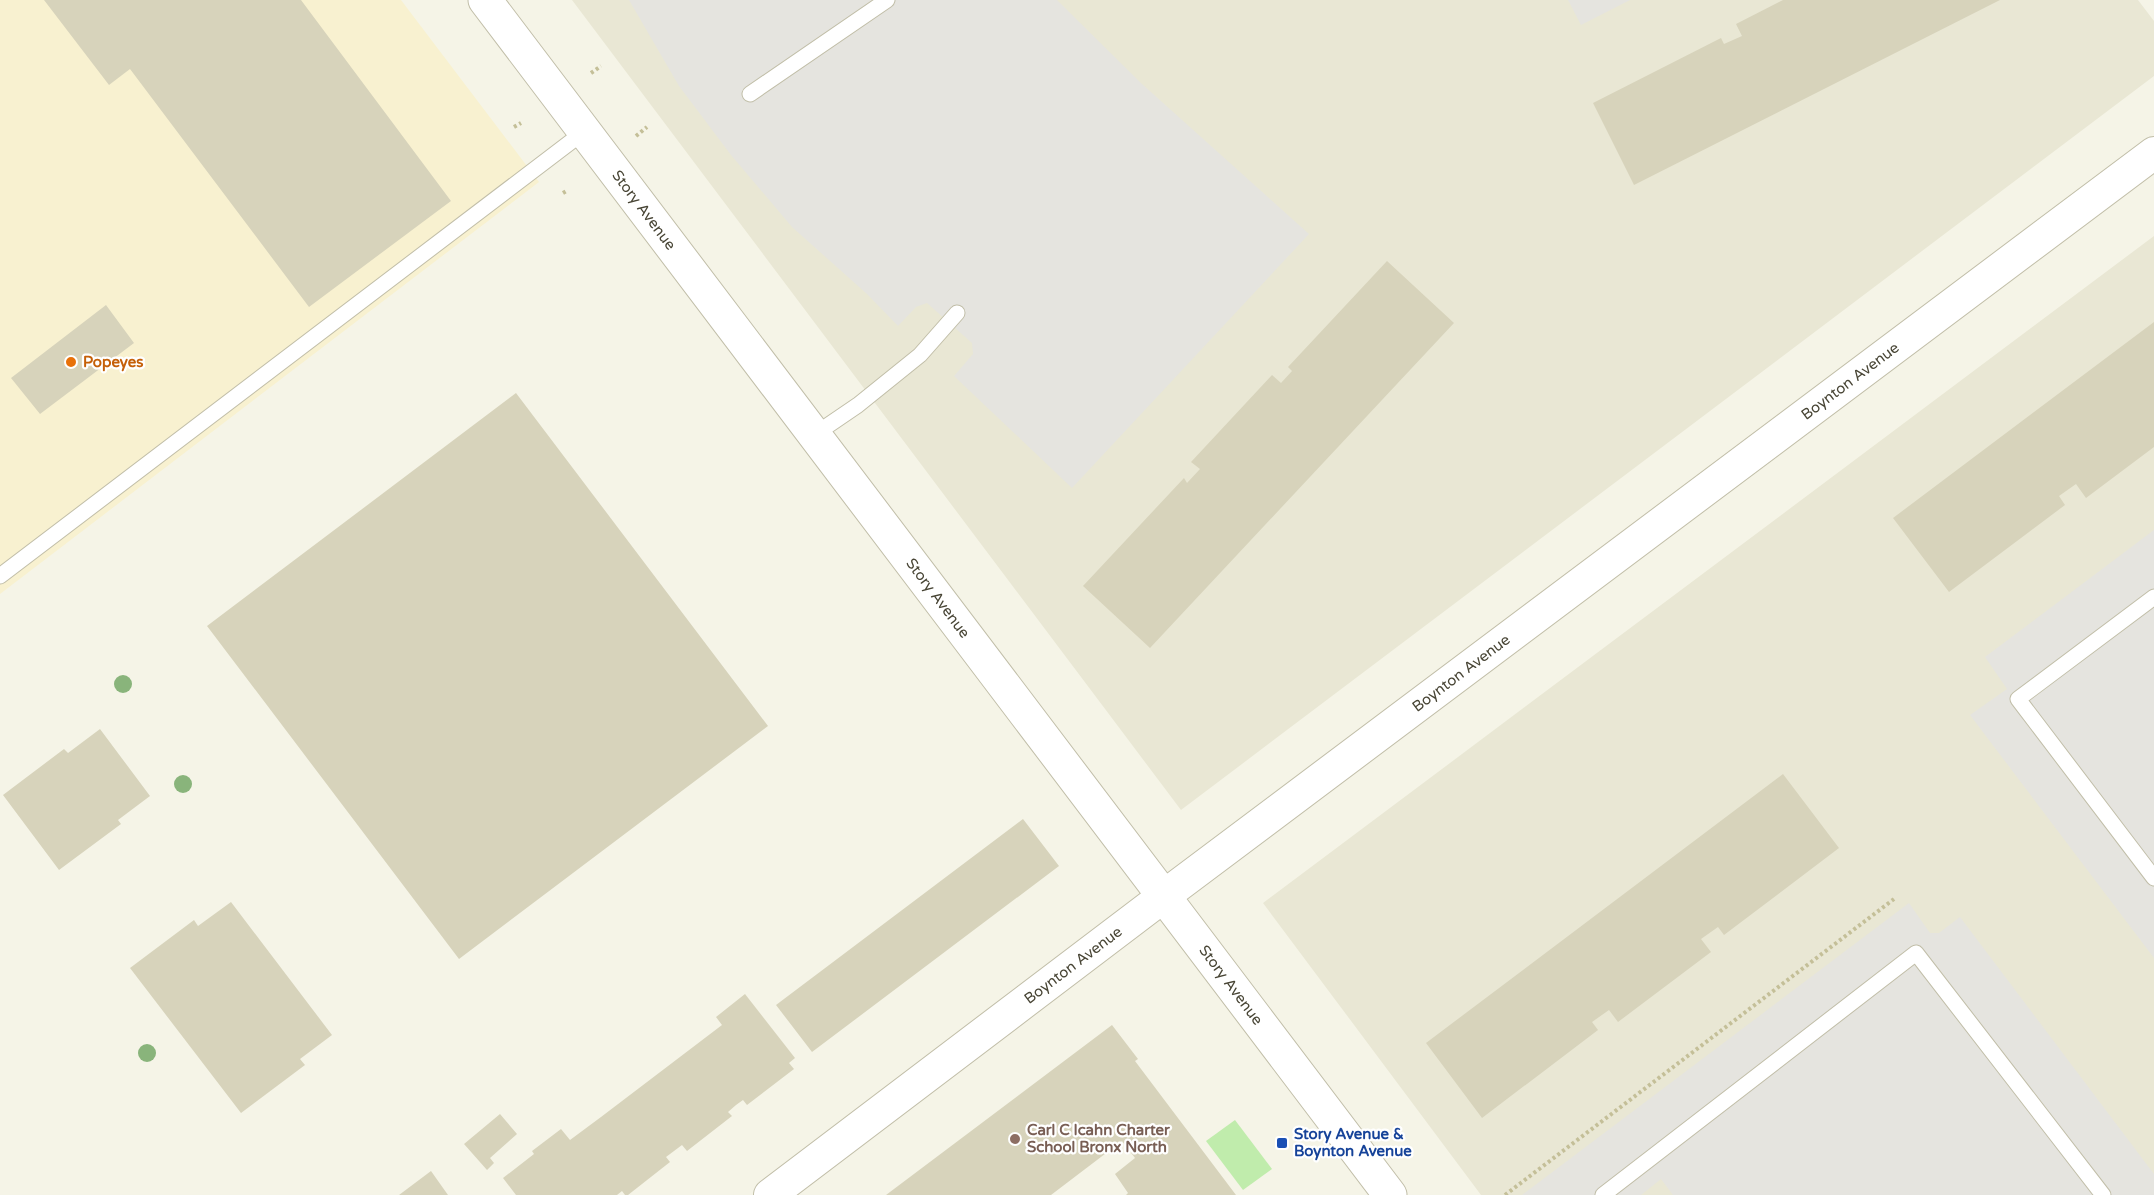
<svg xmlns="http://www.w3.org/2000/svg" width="2154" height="1195" viewBox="0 0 2154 1195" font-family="'Varela Round',sans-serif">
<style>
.residential{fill:#e9e7d4}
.commercial{fill:#f8f1d0}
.green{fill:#c0ecac}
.parking{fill:#e5e4df}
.building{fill:#d7d3bb}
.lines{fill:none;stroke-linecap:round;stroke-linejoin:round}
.service-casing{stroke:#c1bea8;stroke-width:17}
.minor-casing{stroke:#c1bea8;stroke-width:34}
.tertiary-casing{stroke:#c1bea8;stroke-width:35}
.path{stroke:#c4bf98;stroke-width:4;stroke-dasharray:3 3;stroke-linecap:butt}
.service{stroke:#fff;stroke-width:15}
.minor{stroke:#fff;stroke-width:32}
.tertiary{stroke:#fff;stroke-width:33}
.tree{fill:#89b47b}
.food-dot{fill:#e8710a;stroke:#fff;stroke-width:2}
.education-dot{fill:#8d6e63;stroke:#fff;stroke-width:2}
.transit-dot{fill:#1a4fb4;stroke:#fff;stroke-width:2}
.labels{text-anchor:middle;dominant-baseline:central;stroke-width:4.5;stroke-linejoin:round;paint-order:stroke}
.street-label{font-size:15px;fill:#484535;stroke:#fff}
.food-label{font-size:15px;font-weight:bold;fill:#c56008;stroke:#fff;text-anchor:start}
.education-label{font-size:15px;font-weight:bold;fill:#785e54;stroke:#fff;text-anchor:start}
.transit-label{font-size:15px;font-weight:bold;fill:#164399;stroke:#fff;text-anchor:start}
</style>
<rect width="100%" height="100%" fill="#f5f4e7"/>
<path class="residential" d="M572,0H2138L2154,21V76L1181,810Z
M2154,236V1195H1481L1263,903Z"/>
<path class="commercial" d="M0,0H401L539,182L0,594Z"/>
<path class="green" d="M1235,1120L1272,1169L1243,1190L1206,1141Z"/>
<path class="parking" d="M629,0H1057L1142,84L1309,234L1072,488L954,376L973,354L972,343L927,303L916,307L898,326L867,294L792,227L731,155L679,86Z
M1568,0H1630L1581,25Z
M2154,530V958L1970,715L2007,689L1985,657Z
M1909,903L1930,933H1939L1960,917L2154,1174V1195H1673L1661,1179L1641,1195H1522Z"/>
<path class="building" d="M44,0H301L451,201L309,307L130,69L109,85Z
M1783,0H2000L1634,185L1593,103L1721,38L1724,44L1742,36L1736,24Z
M1387,261L1454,323L1150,648L1083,586L1184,478L1187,483L1200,469L1191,462L1272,375L1281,383L1292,371L1288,367Z
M106,305L134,343L40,414L11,378Z
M2154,322V447L2086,498L2076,484L2059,496L2065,505L1949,592L1893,518Z
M516,393L768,726L459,959L207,626Z
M100,729L150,796L118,820L121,824L59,870L3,795L64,749L68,753Z
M1783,774L1839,848L1724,935L1718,927L1701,939L1711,952L1618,1022L1609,1010L1592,1022L1598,1030L1482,1118L1426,1043Z
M1023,819L1059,866L812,1052L776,1005Z
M231,902L332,1035L300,1059L305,1065L241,1113L130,968L194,920L198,926Z
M745,994L795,1058L789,1063L794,1069L747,1105L743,1100L736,1105L728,1112L732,1116L687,1151L682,1145L666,1157L670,1162L628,1195H625L622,1191L617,1195H516L503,1178L534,1154L532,1151L561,1129L570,1140L601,1117L722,1025L716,1017Z
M1112,1025L1138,1059L1135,1061L1236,1195H1126L1128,1193L1115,1174L1135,1158L1122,1141L1051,1195H886Z
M500,1114L517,1134L490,1158L494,1163L487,1170L464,1144Z
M431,1171L448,1195H399Z"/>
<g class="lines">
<g class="service-casing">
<path id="service" d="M750,94L887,0
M814,435L858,405L920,355L957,313
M0,576L585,131
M2154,597L2018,699L2154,878
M1603,1195L1916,953L2103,1195"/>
</g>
<g class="minor-casing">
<path id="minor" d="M770,1195L1164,896L2154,153"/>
</g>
<g class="tertiary-casing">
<path id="tertiary" d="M485,0L1390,1195"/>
</g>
<path class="path" d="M591,73L601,66
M514,127L521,123
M636,136L647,127
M563,193L568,190
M1505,1195L1894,899"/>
<use href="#service" class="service"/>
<use href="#minor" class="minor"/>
<use href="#tertiary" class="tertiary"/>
</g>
<g class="tree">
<circle cx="123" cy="684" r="9"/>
<circle cx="183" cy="784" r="9"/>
<circle cx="147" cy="1053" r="9"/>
</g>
<circle class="food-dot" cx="71" cy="362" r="6"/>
<circle class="education-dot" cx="1015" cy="1139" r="6"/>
<rect class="transit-dot" x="1276" y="1137" width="12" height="12" rx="3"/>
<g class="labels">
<g class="street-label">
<text transform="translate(644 210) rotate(53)">Story Avenue</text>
<text transform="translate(1850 381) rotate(-37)">Boynton Avenue</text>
<text transform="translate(938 598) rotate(53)">Story Avenue</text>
<text transform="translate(1461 673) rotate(-37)">Boynton Avenue</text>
<text transform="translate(1073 965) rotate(-37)">Boynton Avenue</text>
<text transform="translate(1231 985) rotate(53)">Story Avenue</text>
</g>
<g class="food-label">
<text x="83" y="362">Popeyes</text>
</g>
<g class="education-label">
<text x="1027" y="1130">Carl C Icahn Charter<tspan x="1027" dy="17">School Bronx North</tspan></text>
</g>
<g class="transit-label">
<text x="1294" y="1134">Story Avenue &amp;<tspan x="1294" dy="17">Boynton Avenue</tspan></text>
</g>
</g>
</svg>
